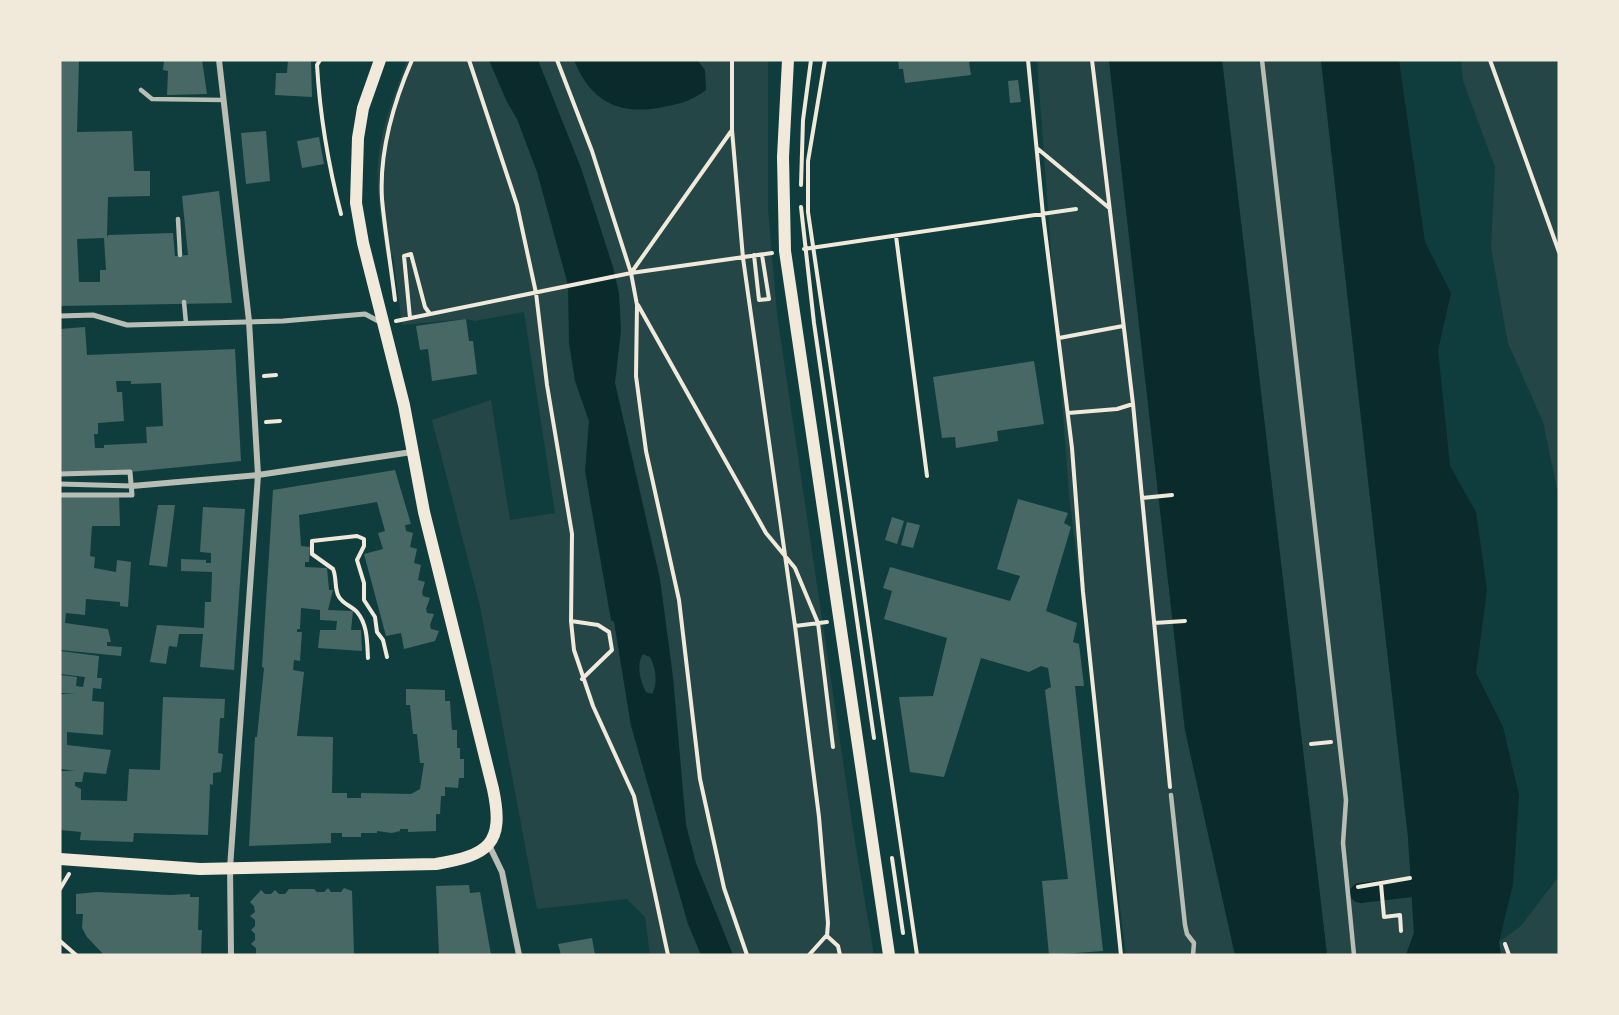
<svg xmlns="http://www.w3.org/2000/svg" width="1619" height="1015" viewBox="0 0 1619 1015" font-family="Inter,sans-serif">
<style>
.green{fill:#244646}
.water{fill:#0a2a2b;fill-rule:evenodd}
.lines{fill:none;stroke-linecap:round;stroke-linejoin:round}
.canal{stroke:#0a2a2b;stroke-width:20}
.building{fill:#486865;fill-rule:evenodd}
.path{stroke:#f1e9da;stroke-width:4}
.service{stroke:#b8beb3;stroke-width:4.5}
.pedestrian{stroke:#b8beb3;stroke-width:5}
.minor{stroke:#b8beb3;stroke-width:6}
.secondary{stroke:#f1e9da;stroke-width:12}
</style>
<rect width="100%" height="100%" fill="#0f3d3e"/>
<path class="green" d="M407,60H768V209L777,314L854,836L874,955H650L645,917L627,899L537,909L480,606L432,420L491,400L510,520L555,513L524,312L475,321L466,319L402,325L393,255L387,259C382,227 376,194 378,162C381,127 395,93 407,60Z
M1037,60H1109L1185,730L1235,955H1126L1069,495Z
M1222,60H1321L1408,837L1414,933L1406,955H1327Z
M1461,60H1559V498L1543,422L1508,343L1491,248L1495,167L1463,81Z
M1559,876V955H1501L1499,942L1521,926Z"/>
<path class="water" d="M489,60H538L581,168L613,267L619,293L621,331L615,383L660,579L673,677L686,825L696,863L733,955H701L688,924L631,726L614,622L611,620L585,471L589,421L575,381L569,343L568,285L537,172L517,119L506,100ZM643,654L650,657C656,668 658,683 652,694L646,692C640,681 636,664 643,654Z
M574,60H697L705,70L706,90C693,100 680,104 663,107C619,116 591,102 574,60Z
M1109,60H1222L1327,955H1235L1185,730Z
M1321,60H1399L1425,242L1451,293L1438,350L1450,466L1476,512L1487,590L1476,673L1503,727L1519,795L1513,884L1499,942L1501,955H1406L1414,933L1408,837Z"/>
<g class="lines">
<path class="canal" d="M1360,893L1411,887"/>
</g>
<path class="building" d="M60,60H79L77,132L132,131L134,171H150V196L108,197L107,238L108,235L173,233L175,256L188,255L182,196L219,191L232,303L60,306ZM104,238L106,270H100V282H79L77,239Z
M164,60H202L207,94L167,95L168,71L163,70Z
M288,60H311L312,97L275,95L276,73H287Z
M898,60H974L969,62L971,75L905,83L903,69H899Z
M1018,80L1021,102L1010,103L1008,81Z
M266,131L270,181L246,184L241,133Z
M319,137L324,164L302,168L297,141Z
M466,319L469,341H473L477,374L432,381L428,349L420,350L416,326Z
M85,327L87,355L235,349L241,461L130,472L60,474V329ZM116,381H131V384L161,383L163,426L146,427L147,443L104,445V448H95L94,434H98V423L124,421L122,392H117Z
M1034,361L1044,424L997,431L998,441L956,448L955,437L942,438L933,377Z
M395,470L411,524L405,525L406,531L413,533L410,547L417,549L414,563L421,565L418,580L425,582L422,592L423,596L430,598L426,609L427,613L434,614L430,625L431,629L439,631L435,641L404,649L401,633L386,636L364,554L383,549L378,533L385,531L377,502L299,515L301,546L310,547L309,562H305V567L327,568L329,590H333L328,610L353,611L351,630H361L362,651L318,648L320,630H336L337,621L320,620V610L301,608L300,629H297V632H302L300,661L294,660L293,670L304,672L297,736L333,737L332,793H347V798H361V793L411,794L420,789L424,763H420L417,734H413L410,705H406V689L445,690V701H450L452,730H457V748H460V759H464V778H459L458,788L445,787V796H441L440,814H436V831L408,832V829H400V831L392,833L377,831V833H361V837H342V833H331V843L249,846L255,737H257L264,668L262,667L273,490Z
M60,495H119L120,526H92L90,556L95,557L94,568L116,572L117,560L131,562L128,607L120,606V602L86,599L85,615L66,613L65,623L108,629L111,642H107V646L122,647L121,656L60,650Z
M1018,499L1068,513L1064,523L1071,527L1046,611L1077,623L1073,642L1079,644L1084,686H1075L1103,951L1049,955L1042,881L1068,879L1045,690L1051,687L1048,668L1041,666L1029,672L981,658L944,777L910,772L899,697L933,696L947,638L884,619L892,591L883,588L890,567L1010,601L1020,576L997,569Z
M158,505H175L167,567L149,565Z
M203,507L245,509L234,670L200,667L203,634H179L177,647L169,646L166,664L150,662L157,625L204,628L205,602H211L212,572L181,571V559L206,560V563H211V553L200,552Z
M892,517L904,521L897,544L885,540Z
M907,522L920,525L913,548L901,545Z
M60,651L99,656L97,678H102L101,689L93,688L92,701L104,702L103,735L67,732V745L111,750L106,774L84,772L82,782H75V786L81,789V800L127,801L129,769L160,770L163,697L225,699L224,718H220L218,753L223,754L221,772L213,773V785L210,784L208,835L134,833L133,842L80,840L81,832L60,830V771H75L60,769V694H76L60,693V675L77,677L76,686L83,687L85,677L60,674Z
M469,885L470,893L480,892L491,955H439L436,886Z
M328,888L331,892H341L344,888L352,891L354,955H256V948L251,944L255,940V934L251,930L255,926V920L250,916L255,912L254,906L250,902L261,890L265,894H271L275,890L279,894H285L289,889H314L317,892H324Z
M96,892L170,895L190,894V897H199L198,930H202L201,955H104L87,937L82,928L83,914H76V894Z
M592,938L595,955H561L558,944Z"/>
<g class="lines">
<path class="path" d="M320,60L317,65C320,117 328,164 341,214
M469,60L517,205L536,293L547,385L572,534L571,621L574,650L593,706L634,796L668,955
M557,60L592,151L631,273L637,305L636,376L646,451L679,600L700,779L724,888L747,955
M732,60V130L743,258L795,626L819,817L828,923L827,936L838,946L840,955
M825,60L808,161V212L917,955
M1028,60L1043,215L1072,448L1083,592L1121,955
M1092,60L1133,404L1170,787
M1490,60L1559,252
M1038,149L1108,207
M801,185L803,120L811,60
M801,207L814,323L874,738
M896,236L927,476
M804,249L1076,209
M754,255L759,300L769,299L762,255
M631,273L732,130
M395,300C391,266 385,233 382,199C379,151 393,104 412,60
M638,305L766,533L795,568L818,623L833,747
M410,318L404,256L411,254L425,307L430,314
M396,321L631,273L772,253
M1059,338L1123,326
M264,376L276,375
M1068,413L1117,409L1133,404
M266,422L280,421
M1142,498L1172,495
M571,621L598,625L609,632L612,650L582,679
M1154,623L1185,621
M795,626L827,622
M368,658C367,643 368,625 357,612C352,606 344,605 339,597C334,589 337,578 333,569L312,554V541L357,536L364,539V546L357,560L364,583V600L375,617L377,632L383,640L387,657
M1311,744L1331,742
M892,858L903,933
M1381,884L1384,917L1400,915L1401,931
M1358,887L1410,878
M60,889L69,874
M60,941L76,955
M1505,944L1509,955
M809,955L826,936"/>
<path class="service" d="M1262,60L1346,800L1343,843L1354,955
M141,90L152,99L224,100
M178,219L180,255
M184,302L186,323
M1171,795L1185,925L1187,934L1194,943L1193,955"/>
<path class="pedestrian" d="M60,316L93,315L127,325L283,321L365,314L382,323
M60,474L130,472L132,495H60
M60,484L132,486"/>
<path class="minor" d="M219,60L249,321L258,475L230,868L231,955
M132,486L258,475L412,452
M489,845L502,872L519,955"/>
<path class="secondary" d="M788,60L783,157L785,251L889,955
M60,859L200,869L436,864C488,855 505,845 493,789L424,512L404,405L363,243L356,203L358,138L363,108L380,60"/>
</g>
<rect width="1619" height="1015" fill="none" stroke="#f1e9da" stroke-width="123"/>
</svg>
